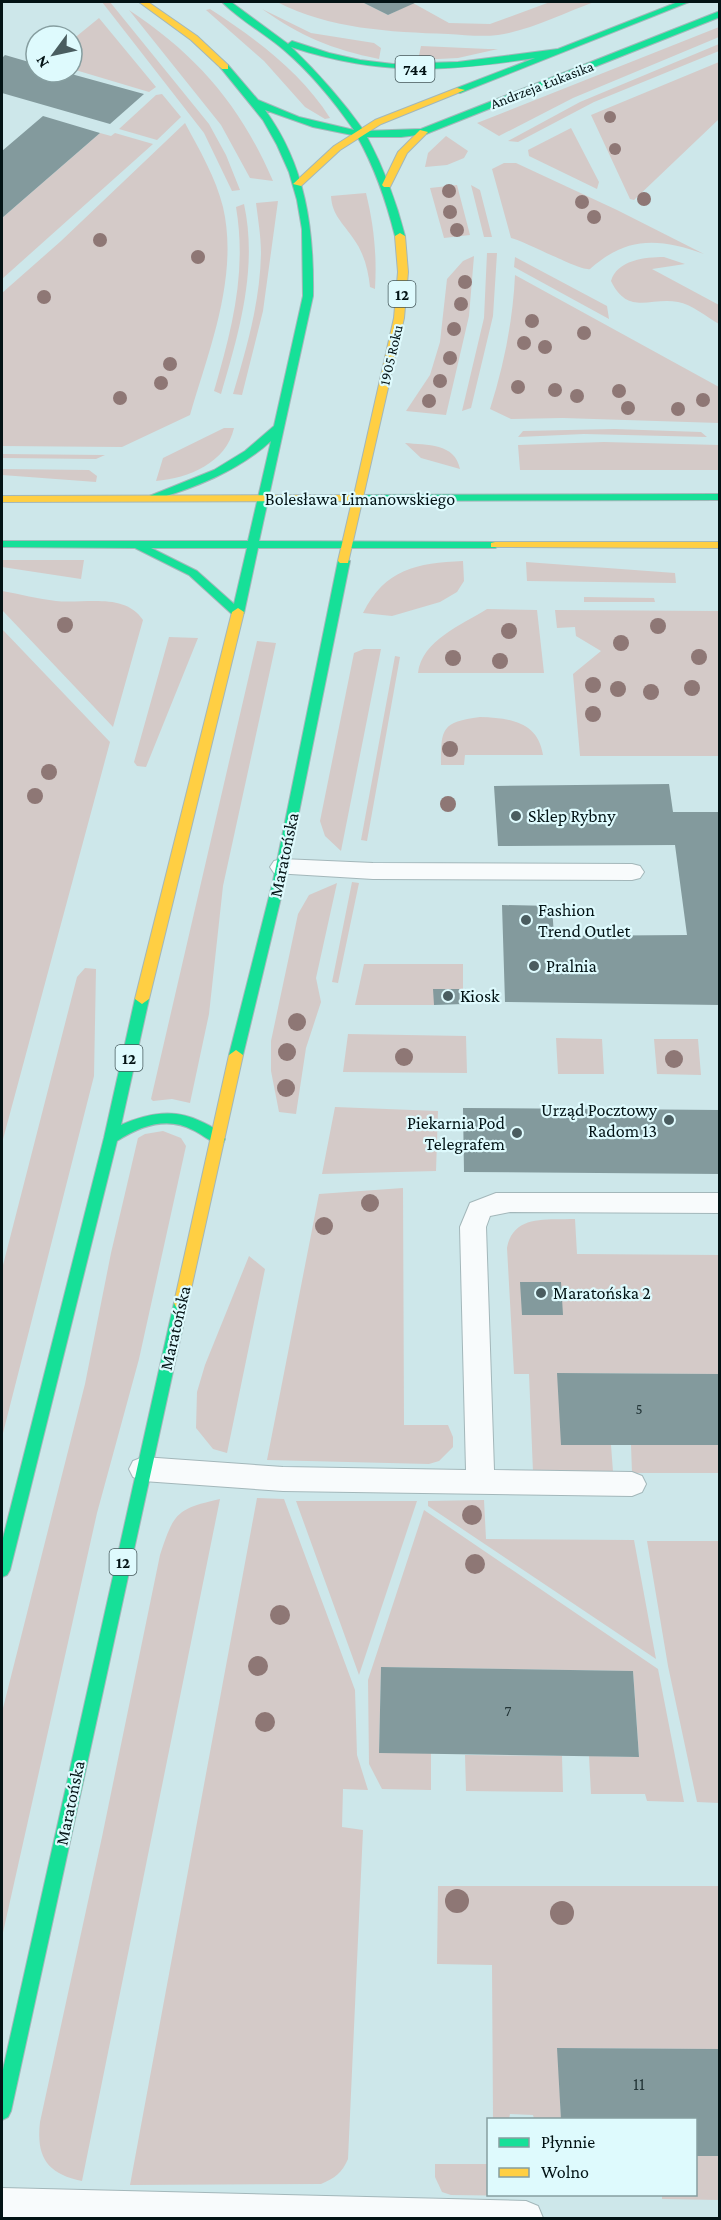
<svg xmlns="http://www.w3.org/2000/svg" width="721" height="2220" viewBox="0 0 721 2220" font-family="'Crimson Pro',serif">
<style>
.green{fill:#d4cac8}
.building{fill:#839a9d}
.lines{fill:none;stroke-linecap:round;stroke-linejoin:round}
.lane-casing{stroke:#a3b7ba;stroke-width:2}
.fast-casing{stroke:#a3b7ba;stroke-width:2}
.slow-casing{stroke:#a3b7ba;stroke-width:2}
.lane{fill:#f8fbfc;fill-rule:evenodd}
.fast{fill:#16e098;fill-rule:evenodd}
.slow{fill:#ffcf43;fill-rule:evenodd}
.tree{fill:#8e7775}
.poi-dot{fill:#4a5d60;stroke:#defafd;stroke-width:2}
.labels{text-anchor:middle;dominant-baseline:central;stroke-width:4.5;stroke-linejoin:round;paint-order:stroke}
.far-street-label{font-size:15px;fill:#031315;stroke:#defafd}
.number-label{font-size:15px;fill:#233537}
.shield{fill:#defafd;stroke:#45585b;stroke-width:1.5}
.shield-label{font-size:16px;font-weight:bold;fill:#031315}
.street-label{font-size:18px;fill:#031315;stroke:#defafd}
.poi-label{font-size:18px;fill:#031315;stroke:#defafd;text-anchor:start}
.near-number-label{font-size:18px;fill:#233537}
</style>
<rect width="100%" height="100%" fill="#cde7ea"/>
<path class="green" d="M102,2H110L209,124L226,155L240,190L232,191L204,133Z
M277,2H362L388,15L413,3L449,23L490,24L550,2H594C564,13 531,30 498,35C482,37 464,35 448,34C390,32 329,29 277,2Z
M210,9C255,38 302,73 330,118L325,119L305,107L264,61L206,10Z
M262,9L311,33L374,43L381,48L379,59C331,49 302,37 262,9Z
M129,10C198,56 240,105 273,181L250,178L221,125Z
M99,18L156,87L149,92L72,69V40Z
M719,27V37L573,98L499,136L477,123Z
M719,44V51L594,102L518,142L508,141L580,102Z
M421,46L488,49H498L458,58L418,60Z
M719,62V119L634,200L630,199L591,115Z
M162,94L181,117L157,140L119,129L156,95Z
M185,123C199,149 216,178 223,207C239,276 209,350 190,415L122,447L2,446V293L61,241Z
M571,128L599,182L597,189L529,156L528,150Z
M100,133L111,136L115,133L153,144L2,279V218Z
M446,136L468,151L464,158L447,165L425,167L428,153Z
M504,163H516L617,210L704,254C659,238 627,236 590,269C582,272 527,242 511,238L492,169Z
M457,185L470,235L444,238L430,188Z
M471,185L480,190L492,237H484Z
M366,193C374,226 377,255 375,289L370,287C368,269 364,253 353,238C343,223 332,215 331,196Z
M278,201L263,311L242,395L233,394C247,347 260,302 261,253C261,237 258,219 256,203Z
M244,204C258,268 239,333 221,394L214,391C232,329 247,272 236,207Z
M487,253H497L493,316L471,408L462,411L484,318Z
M474,256L469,316L446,415L406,411L430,375L440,342L447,279L463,261Z
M515,257L607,306L609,319L514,267Z
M664,257L685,264L652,269L719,305V324C707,317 691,304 678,302C650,297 628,316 611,281C617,260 645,257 664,257Z
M515,275L719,387V423L563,418L511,419L490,409C504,365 513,320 515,275Z
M224,428H234C226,463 189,478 156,481L163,458Z
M614,429L701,432L707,437L584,434L518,437L523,431Z
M604,442L719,445V470H520L518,445Z
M405,443C427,445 455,443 460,469L421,458Z
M2,454L105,455L96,459L2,458Z
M2,469L89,470L97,476L96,482L2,475Z
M2,560H84L81,579L2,567Z
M463,561L464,581L457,592L440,602L392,616L363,613C385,569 417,563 463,561Z
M526,562L675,573L676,583L527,581Z
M2,591C20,594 38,599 56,601C84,604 125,592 143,620L113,727L2,610Z
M584,597L654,598L655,602H584Z
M487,609L537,610L544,673H418C422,640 462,625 487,609Z
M555,610L719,611V756H580L573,674L601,651L576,636L575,627L557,628Z
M2,629L110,742L2,1143Z
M169,637L198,638L146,767L137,766L134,762Z
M257,641L276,643L223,886L209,1014L190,1103L172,1099L153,1101L151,1099Z
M364,649H381L341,851L325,836L320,821L354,653Z
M395,656L400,657L367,841L361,840Z
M480,717C509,718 538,721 543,755H465L464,765H441C441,729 441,722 480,717Z
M352,882L359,883L338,983L332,982Z
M337,883L316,978L321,1002L306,1048L296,1114L279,1112L271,1071V1041L298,914L309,895Z
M364,964H463V989H434V1005H355Z
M85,968L96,969L94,1076L2,1437V1269L77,977Z
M348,1034L466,1036L467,1073L343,1072Z
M556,1038L602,1039L604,1074H558Z
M654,1039H698L701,1075L657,1074Z
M335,1107L438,1111L436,1171L322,1174Z
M163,1131L181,1138L186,1146L139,1359L97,1513L2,1937V1712L85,1384L111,1253L138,1138L145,1134Z
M403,1188L404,1425H448L453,1437V1447L439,1461L429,1464L267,1460L319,1194Z
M575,1219L577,1254L719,1255V1374L557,1373L611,1445L613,1472H533L529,1374H514L507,1248C513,1214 547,1220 575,1219Z
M249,1256L265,1269L227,1453L213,1449L196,1428L197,1392L205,1365Z
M631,1445H719V1473H632Z
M257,1498L284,1499L355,1690L357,1755L368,1790L343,1789L342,1827L363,1830L348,2159C342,2173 335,2178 321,2184L130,2185Z
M220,1499L82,2181C47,2174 36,2157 40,2122L102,1837L160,1555C174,1512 177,1509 220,1499Z
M484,1500L486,1539L634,1540L656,1659L428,1506V1501Z
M296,1501H417L359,1675Z
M424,1510L658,1669L684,1802L647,1801L645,1794H591L589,1756L639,1757L633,1671L381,1667L379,1753H431V1790L382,1789L369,1764L368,1680Z
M647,1541H719V1803L697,1802L668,1666Z
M465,1755L562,1756L563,1792L466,1791Z
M438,1886H719V2049L558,2048L561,2119H534L533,2115L510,2114L509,2119H493L492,1965L437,1964Z
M696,2156H719V2200L662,2199V2195L696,2194Z
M435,2164H488V2194L525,2196L451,2195L442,2192L435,2177Z"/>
<path class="building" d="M362,2H417L388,15Z
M5,55L36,64V72H64L144,94L110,124L2,93V58Z
M43,116L100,133L2,218V151Z
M669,784L673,812H720V1005L505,1002L502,905L552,906L554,936L687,935L675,845L498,846L494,786Z
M433,989H463L464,1004L434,1005Z
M463,1108L720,1110V1174L464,1172Z
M520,1282H561L563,1315H522Z
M557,1373L720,1374V1445H561Z
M381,1667L633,1671L639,1757L379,1753Z
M557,2048L720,2049V2156H696V2120H561Z"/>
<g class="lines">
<g class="lane-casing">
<path id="lane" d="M282,859L373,863L632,864L640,866L644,872L640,878L632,880L373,879L274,873L270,867L274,861Z
M496,1193H720V1213L510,1212L490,1216L486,1227L494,1470L632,1472L642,1476L646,1484L642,1492L632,1496L283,1491L143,1481L133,1477L129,1469L133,1461L143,1457L283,1467L466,1470L460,1227L470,1203Z
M2,2188L526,2201L538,2206L543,2218H2Z"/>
</g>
<g class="fast-casing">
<path id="fast" d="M222,2H231L288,44L292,41L329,53L360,60L393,64L458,62L558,49L678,2H689L460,93L457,92V88L535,58C443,72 380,76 291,47C318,73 342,100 364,131L421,129L720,11V17L426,134L401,137H367C384,169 396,201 405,236L400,239L395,236C386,200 375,168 357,136L313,127L265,110C306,166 314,229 313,296L259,541L495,542L501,545L495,548H258L244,613L238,617L234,616L189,575L135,548L2,547V541H248L271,441C237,472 194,488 151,501H143L142,499L214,470L245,451L274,426L303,296L302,229L297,200L289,172L277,145L263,120L220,67L228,65L258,100L299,117L354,130C333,100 311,73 284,50C264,33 240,20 222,2ZM151,548H247L234,604L197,571Z
M720,494V500L357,501L352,498L357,495Z
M344,558L350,561L285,881L243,1055L236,1060L229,1055L273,881L338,561Z
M142,994L149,999L121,1125C148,1113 175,1108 202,1122C211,1126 220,1131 225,1139L223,1143L218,1144C209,1141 202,1134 193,1130C167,1116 140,1126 117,1141L10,1570L7,1575L2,1577V1542L104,1138L135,999Z
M181,1297L186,1299L188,1303L11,2111L8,2117L2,2120V2074L174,1303L176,1299Z"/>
</g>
<g class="slow-casing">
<path id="slow" d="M139,2H148L197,36L228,65V69H222L191,40Z
M457,88L465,90L381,124L340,150L301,186L293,184L334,146L375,120Z
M420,130L428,132L407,153L390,187H384L382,185L398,152Z
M400,233L405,236L408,272L404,318L348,563H340L338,561L352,501L2,502V496L354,495L394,318L398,272L395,236Z
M495,542H720V548L491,547V543Z
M238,608L244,612L149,999L142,1004L135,999L232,612Z
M236,1050L243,1055L188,1303L186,1307H176L174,1303L229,1055Z"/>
</g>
<use href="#lane" class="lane"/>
<use href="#fast" class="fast"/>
<use href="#slow" class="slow"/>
</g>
<g class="tree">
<circle cx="610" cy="117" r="6"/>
<circle cx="615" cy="149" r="6"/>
<circle cx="449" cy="191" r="7"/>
<circle cx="644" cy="199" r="7"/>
<circle cx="582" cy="202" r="7"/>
<circle cx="450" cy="212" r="7"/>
<circle cx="594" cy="217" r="7"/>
<circle cx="457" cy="230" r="7"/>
<circle cx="100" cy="240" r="7"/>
<circle cx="198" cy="257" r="7"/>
<circle cx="465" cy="282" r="7"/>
<circle cx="44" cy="297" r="7"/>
<circle cx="461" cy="304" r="7"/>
<circle cx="532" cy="321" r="7"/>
<circle cx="454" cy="329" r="7"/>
<circle cx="584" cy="333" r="7"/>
<circle cx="524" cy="343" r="7"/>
<circle cx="545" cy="347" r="7"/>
<circle cx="450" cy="358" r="7"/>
<circle cx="170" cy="364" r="7"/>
<circle cx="440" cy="381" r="7"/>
<circle cx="161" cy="383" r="7"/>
<circle cx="518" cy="387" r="7"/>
<circle cx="555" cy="390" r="7"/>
<circle cx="619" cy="391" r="7"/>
<circle cx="577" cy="396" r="7"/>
<circle cx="120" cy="398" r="7"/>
<circle cx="703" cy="400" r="7"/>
<circle cx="429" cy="401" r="7"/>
<circle cx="628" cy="408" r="7"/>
<circle cx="678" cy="409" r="7"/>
<circle cx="65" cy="625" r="8"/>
<circle cx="658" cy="626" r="8"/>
<circle cx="509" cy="631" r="8"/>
<circle cx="621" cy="643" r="8"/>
<circle cx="699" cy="657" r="8"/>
<circle cx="453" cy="658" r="8"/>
<circle cx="500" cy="661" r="8"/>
<circle cx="593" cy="685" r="8"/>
<circle cx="692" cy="688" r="8"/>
<circle cx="618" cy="689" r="8"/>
<circle cx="651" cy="692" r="8"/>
<circle cx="593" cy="714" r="8"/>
<circle cx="450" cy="749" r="8"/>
<circle cx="49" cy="772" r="8"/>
<circle cx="35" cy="796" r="8"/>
<circle cx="448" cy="804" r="8"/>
<circle cx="297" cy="1022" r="9"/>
<circle cx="287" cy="1052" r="9"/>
<circle cx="404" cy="1057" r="9"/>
<circle cx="674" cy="1059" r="9"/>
<circle cx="286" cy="1088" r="9"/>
<circle cx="370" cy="1203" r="9"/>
<circle cx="324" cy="1226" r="9"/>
<circle cx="472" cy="1515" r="10"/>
<circle cx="475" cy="1564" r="10"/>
<circle cx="280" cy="1615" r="10"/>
<circle cx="258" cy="1666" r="10"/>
<circle cx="265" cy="1722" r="10"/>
<circle cx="457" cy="1901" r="12"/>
<circle cx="562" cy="1913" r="12"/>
</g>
<g class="poi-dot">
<circle cx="516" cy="816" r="6"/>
<circle cx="526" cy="920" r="6"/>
<circle cx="534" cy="966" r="6"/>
<circle cx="448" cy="996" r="6"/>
<circle cx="669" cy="1120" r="6"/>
<circle cx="517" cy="1133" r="6"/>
<circle cx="541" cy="1293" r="6"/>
</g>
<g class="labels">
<g class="far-street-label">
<text transform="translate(542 85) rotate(-21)">Andrzeja Łukasika</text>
<text transform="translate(391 355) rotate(-77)">1905 Roku</text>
</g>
<g class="number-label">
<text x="639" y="1409">5</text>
<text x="508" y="1711">7</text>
</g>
<g class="shield">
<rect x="395.5" y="56" width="39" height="26" rx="4.5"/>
<rect x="388.5" y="281" width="27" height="26" rx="4.5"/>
<rect x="115.5" y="1045" width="27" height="26" rx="4.5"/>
<rect x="109.5" y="1549" width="27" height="26" rx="4.5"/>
</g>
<g class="shield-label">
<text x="415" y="69">744</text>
<text x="402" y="294">12</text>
<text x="129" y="1058">12</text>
<text x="123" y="1562">12</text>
</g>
<g class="street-label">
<text x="360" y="499">Bolesława Limanowskiego</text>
<text transform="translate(284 855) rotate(-78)">Maratońska</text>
<text transform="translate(175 1328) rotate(-77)">Maratońska</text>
<text transform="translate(70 1803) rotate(-78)">Maratońska</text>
</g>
<g class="poi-label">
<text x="528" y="816">Sklep Rybny</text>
<text x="538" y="910">Fashion<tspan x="538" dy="21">Trend Outlet</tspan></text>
<text x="546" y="966">Pralnia</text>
<text x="460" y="996">Kiosk</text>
<text x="657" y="1110" text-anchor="end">Urząd Pocztowy<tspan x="657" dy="21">Radom 13</tspan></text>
<text x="505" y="1123" text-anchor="end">Piekarnia Pod<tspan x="505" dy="21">Telegrafem</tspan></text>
<text x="553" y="1293">Maratońska 2</text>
</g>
<g class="near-number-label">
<text x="639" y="2084">11</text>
</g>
</g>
<rect width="721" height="2220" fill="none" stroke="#031315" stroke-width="6"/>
<rect x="487" y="2118" width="210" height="78" fill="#defafd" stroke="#869ea0" stroke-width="1.5"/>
<rect x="499" y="2138" width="30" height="9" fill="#16e098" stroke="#869ea0" stroke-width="1.5"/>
<text x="541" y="2148" font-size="18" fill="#031315">Płynnie</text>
<rect x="499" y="2168" width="30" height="9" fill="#ffcf43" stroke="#869ea0" stroke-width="1.5"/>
<text x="541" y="2178" font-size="18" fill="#031315">Wolno</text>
<g transform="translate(54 54) rotate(237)"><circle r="28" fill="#defafd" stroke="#869ea0" stroke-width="1.5"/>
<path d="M0-4.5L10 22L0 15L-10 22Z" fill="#4a5d60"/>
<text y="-9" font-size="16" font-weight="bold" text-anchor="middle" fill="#031315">N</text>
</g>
</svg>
